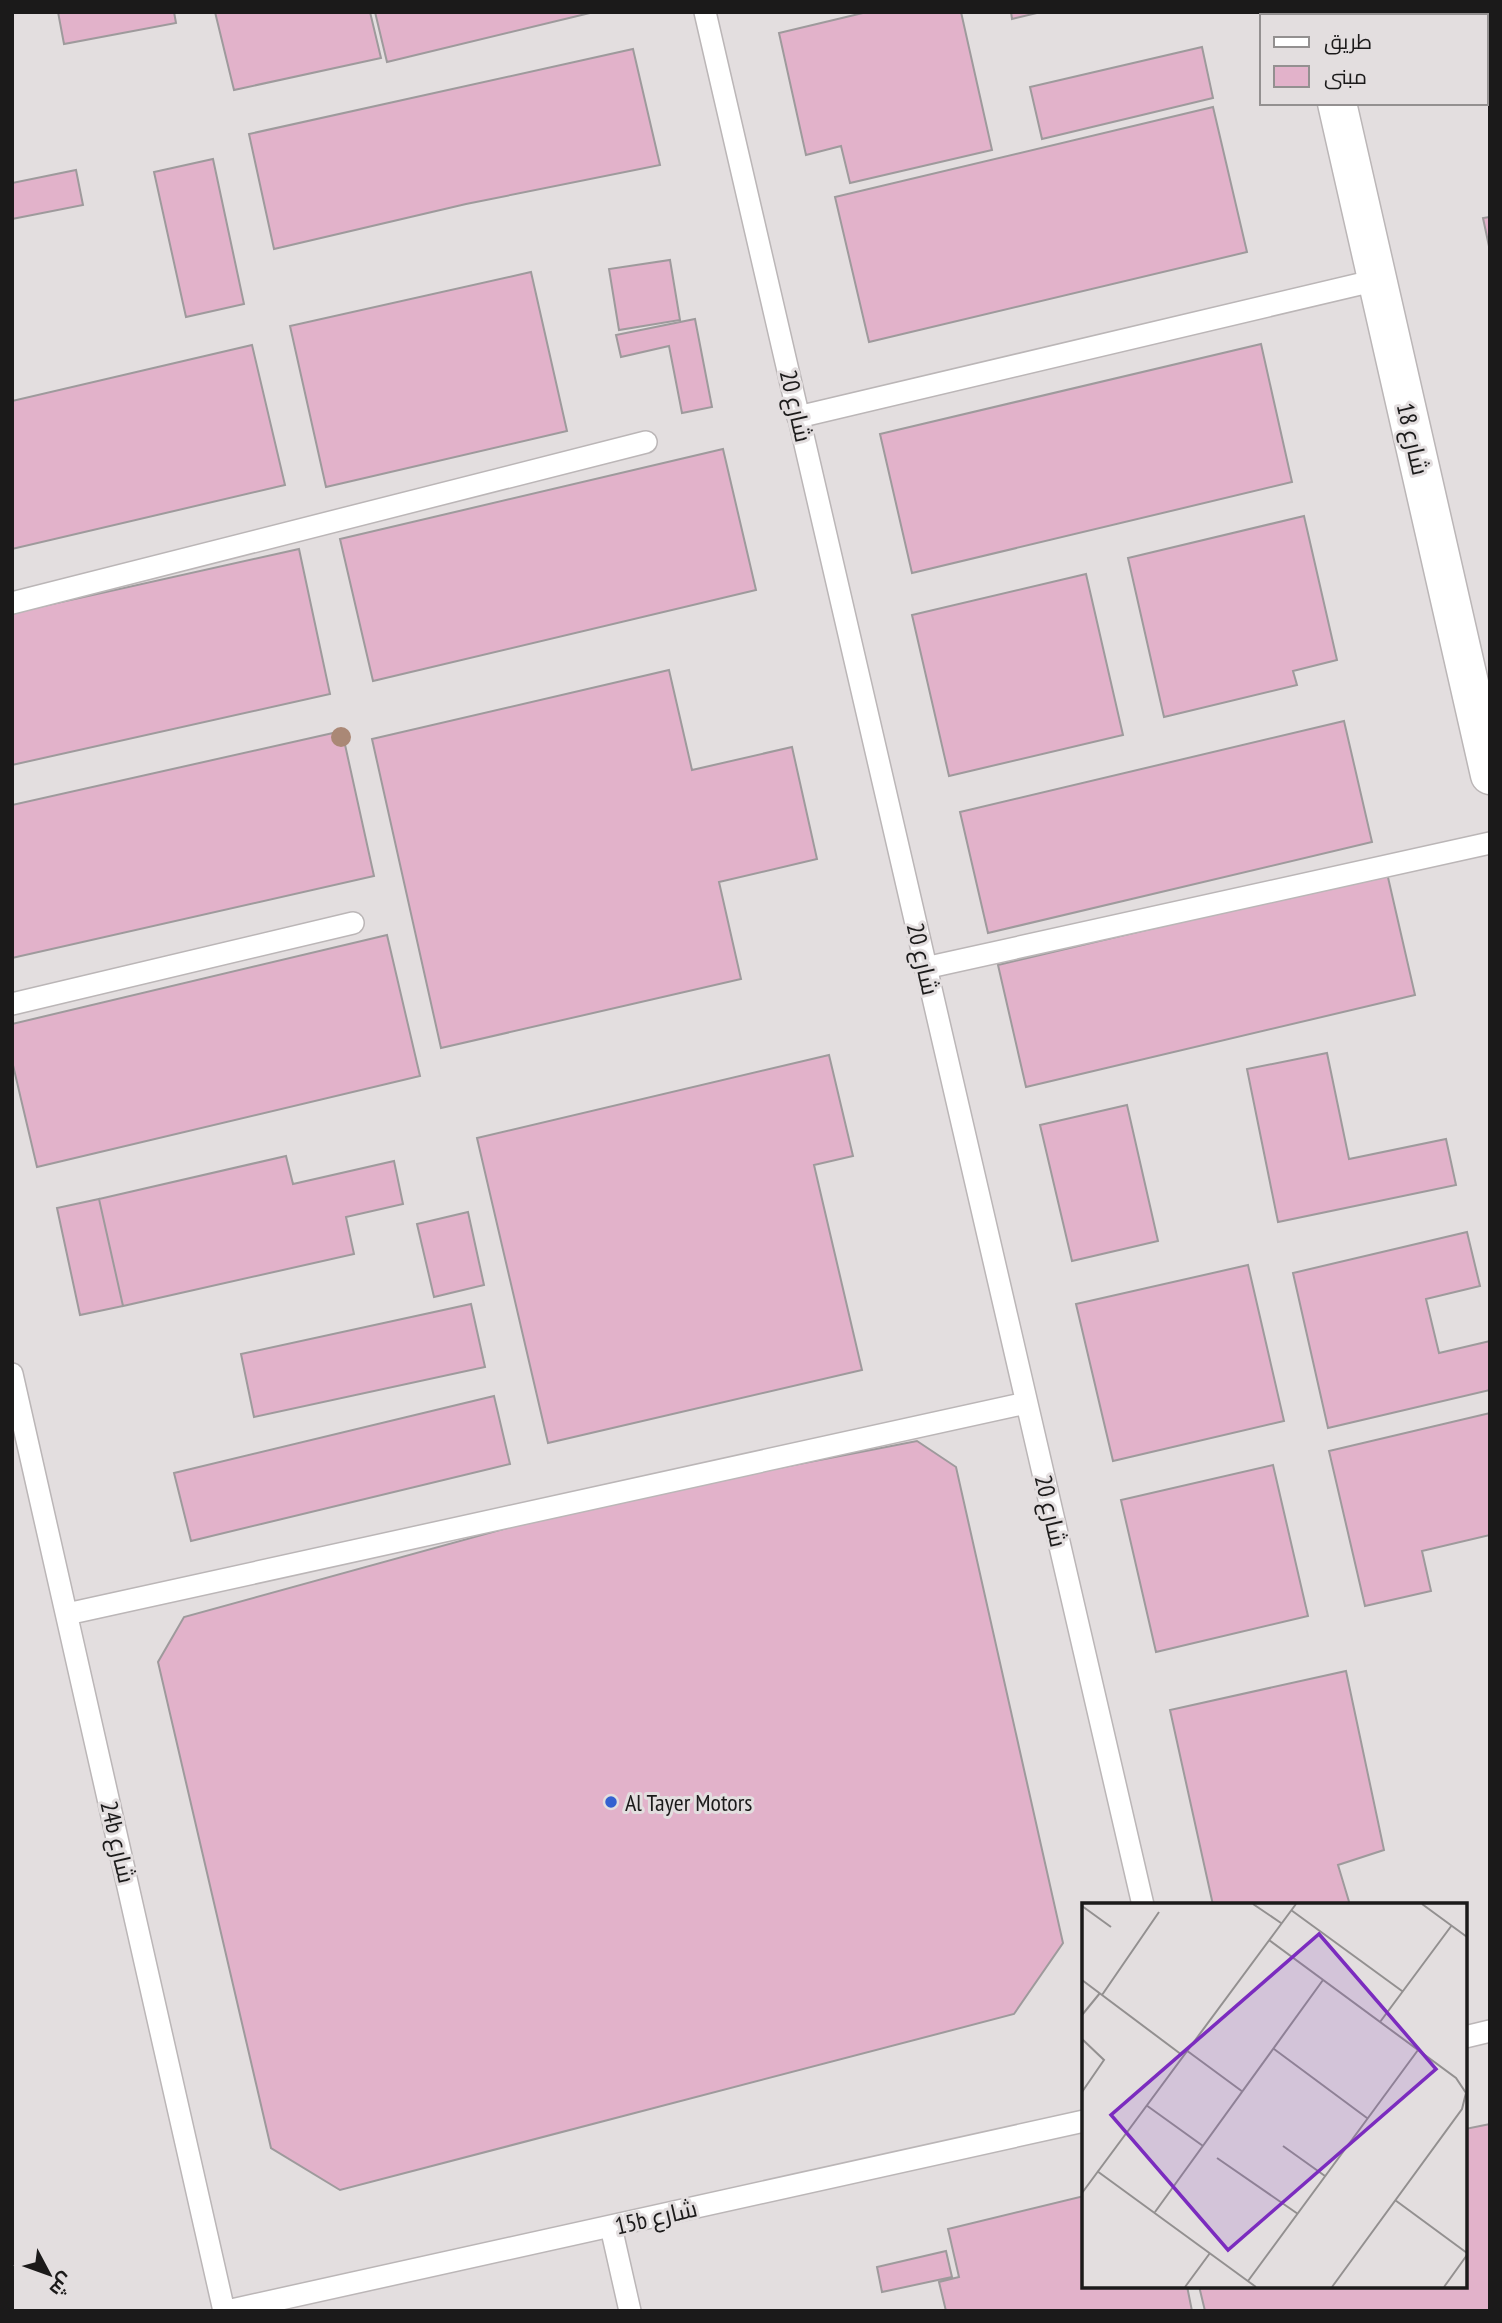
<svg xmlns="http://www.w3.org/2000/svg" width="1502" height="2323" viewBox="0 0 1502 2323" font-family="'PT Sans Narrow',Cairo,sans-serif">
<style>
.building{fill:#e2b2ca;stroke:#9e9a9c;stroke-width:2}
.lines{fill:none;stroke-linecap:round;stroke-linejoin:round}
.lane-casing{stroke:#bbb6b7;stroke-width:24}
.street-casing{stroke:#bbb6b7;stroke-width:41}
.lane{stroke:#fff;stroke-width:21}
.street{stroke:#fff;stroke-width:38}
.tree{fill:#aa8876}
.poi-dot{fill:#3361d0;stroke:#e3dedf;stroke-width:2.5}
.labels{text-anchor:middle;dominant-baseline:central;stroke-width:6;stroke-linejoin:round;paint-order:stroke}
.street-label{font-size:24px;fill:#1b1a1a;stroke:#e3dedf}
.poi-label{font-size:24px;fill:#1b1a1a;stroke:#e3dedf;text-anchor:start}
.inset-road{fill:none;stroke:#939090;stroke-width:2}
.view{fill:#7b2cbf;fill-opacity:0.15;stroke:#7b2cbf;stroke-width:3.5}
.inset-edge{fill:none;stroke:#1b1a1a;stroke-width:3.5}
</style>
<rect width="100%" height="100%" fill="#e3dedf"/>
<path class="building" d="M58,12H174L176,23L64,44Z
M215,12H370L381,58L234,90Z
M375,12H594L387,62Z
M867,12H961L992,150L850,183L841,146L806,155L779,33Z
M1011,12H1041L1012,19Z
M1202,47L1213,98L1042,139L1030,87Z
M633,49L660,165L466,204L274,249L249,134Z
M1213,107L1247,252L869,342L835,197Z
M213,159L244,304L186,317L154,172Z
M76,170L83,205L12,219V183Z
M1490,217V251L1483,218Z
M670,260L680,320L619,330L609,269Z
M531,272L567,431L326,487L290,326Z
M695,319L712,407L682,413L669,346L621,357L616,335Z
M1261,344L1292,482L912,573L880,434Z
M252,345L285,485L12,549V401Z
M723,449L756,590L373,681L340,539Z
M1304,516L1337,660L1293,671L1297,685L1164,717L1128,558Z
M299,549L330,694L12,765V613Z
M1086,574L1123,735L949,776L912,615Z
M669,670L692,770L792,747L817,859L719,882L741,979L441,1048L372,739Z
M1344,721L1372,842L988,933L960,812Z
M342,731L374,876L12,958V805Z
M1387,873L1415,995L1026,1087L998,965Z
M387,935L420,1076L37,1167L12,1061V1024Z
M1327,1053L1349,1159L1446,1139L1456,1185L1278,1222L1247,1069Z
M829,1055L853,1156L814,1165L862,1370L548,1443L477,1138Z
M1127,1105L1158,1241L1072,1261L1040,1125Z
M286,1156L293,1184L394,1161L403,1204L346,1217L354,1254L123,1306L99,1199Z
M99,1199L123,1306L80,1315L57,1208Z
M468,1212L484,1285L434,1297L417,1224Z
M1467,1232L1480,1286L1426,1299L1439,1353L1490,1341V1390L1328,1428L1293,1273Z
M1248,1265L1284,1421L1113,1461L1076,1304Z
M471,1304L485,1367L254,1417L241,1354Z
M494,1396L510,1464L191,1541L174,1473Z
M1490,1413V1535L1422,1551L1431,1591L1365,1606L1329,1451Z
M917,1441L956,1467L1063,1943L1014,2014L340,2190L271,2148L158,1662L184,1617L598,1503Z
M1273,1465L1308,1616L1156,1652L1121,1500Z
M1346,1671L1384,1850L1338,1865L1350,1905H1213L1170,1710Z
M1490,2124V2311H1205L1199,2286H1465V2129Z
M1084,2196V2286H1187L1192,2311H946L939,2282L959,2277L948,2229Z
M946,2251L952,2277L882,2292L877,2267Z"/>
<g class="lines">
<g class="lane-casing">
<path id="lane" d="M705,12L1143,1905
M798,417L1377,280
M12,603L646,442
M925,968L1490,843
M12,1004L353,923
M12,1374L224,2311
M67,1614L1026,1403
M1465,2037L1490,2031
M611,2227L630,2311
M227,2311L1084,2121"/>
</g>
<g class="street-casing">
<path id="street" d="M1316,12L1317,16
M1337,103L1490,775"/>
</g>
<use href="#lane" class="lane"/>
<use href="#street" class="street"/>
</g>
<circle class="tree" cx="341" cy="737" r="10"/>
<circle class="poi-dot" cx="611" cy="1802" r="7"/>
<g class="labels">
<g class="street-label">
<text transform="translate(796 406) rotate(77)">شارع 20</text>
<text transform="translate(1413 439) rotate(77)">شارع 18</text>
<text transform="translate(923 959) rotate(77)">شارع 20</text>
<text transform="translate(1051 1511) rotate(77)">شارع 20</text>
<text transform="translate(118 1842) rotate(77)">24b شارع</text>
<text transform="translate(656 2217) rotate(-13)">15b شارع</text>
</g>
<g class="poi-label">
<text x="625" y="1802">Al Tayer Motors</text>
</g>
</g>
<g transform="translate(1082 1903)">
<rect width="385" height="385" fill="#e3dedf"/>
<path class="inset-road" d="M171,1L199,20M340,1L385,34M0,3L29,24M209,7L320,88M187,37L374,175L384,190L380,206L250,384M0,77L100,152M20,92L77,9M0,112L18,90M298,119L370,22M0,136L22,157L0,189M192,146L285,215M104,147L161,189M64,202L121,243M201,243L243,273M135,255L216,311M15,268L174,384M0,290L214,1M313,297L385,350M73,309L241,77M166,378L336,147M103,384L128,350M362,384L385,352"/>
<path class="view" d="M237,31L354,166L146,347L29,212Z"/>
<rect width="385" height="385" class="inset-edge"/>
</g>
<rect width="1502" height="2323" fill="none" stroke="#1b1a1a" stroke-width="28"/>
<rect x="1260" y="14" width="228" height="91" fill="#e3dedf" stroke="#939090" stroke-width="2"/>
<rect x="1274" y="37" width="35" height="10" fill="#ffffff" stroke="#939090" stroke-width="2"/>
<text x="1324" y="49" font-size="21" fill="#1b1a1a">طريق</text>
<rect x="1274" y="66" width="35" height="21" fill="#e2b2ca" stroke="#939090" stroke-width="2"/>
<text x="1324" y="84" font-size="21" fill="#1b1a1a">مبنى</text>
<g transform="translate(49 2274) rotate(131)" stroke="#e3dedf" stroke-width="5" paint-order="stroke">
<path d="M0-5L12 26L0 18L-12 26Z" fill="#1b1a1a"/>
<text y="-10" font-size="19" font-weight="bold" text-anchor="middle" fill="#1b1a1a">ش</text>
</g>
</svg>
